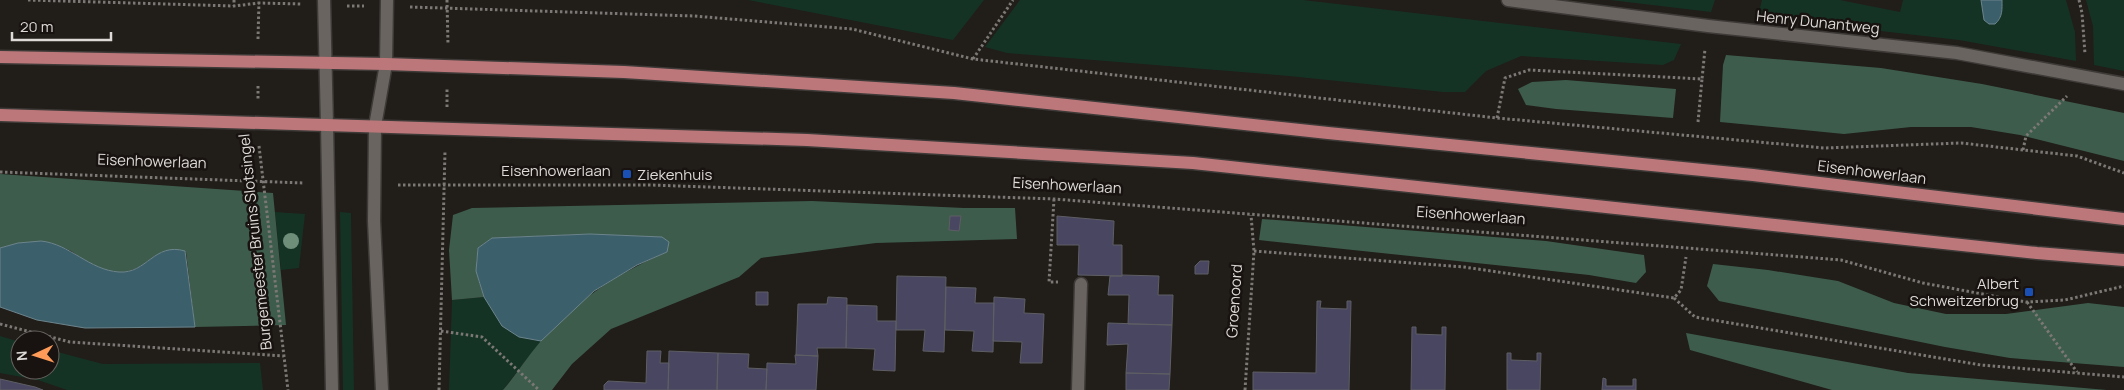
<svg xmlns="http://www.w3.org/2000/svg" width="2124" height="390" viewBox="0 0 2124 390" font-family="Manrope,sans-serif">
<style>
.green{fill:#153325}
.forest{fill:#3d5c4c}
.water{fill:#3c5f6c;stroke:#6c848c}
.building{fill:#484661;stroke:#5e5e64}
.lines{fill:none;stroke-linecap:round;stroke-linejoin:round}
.minor-casing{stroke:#3d3a38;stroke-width:15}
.tertiary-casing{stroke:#3d3a38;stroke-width:15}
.secondary-casing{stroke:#3d3a38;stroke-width:15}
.primary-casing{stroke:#3d3a38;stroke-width:15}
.path{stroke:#7b7875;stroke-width:3;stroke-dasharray:2.5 2.5;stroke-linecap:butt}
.minor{stroke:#69645f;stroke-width:12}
.tertiary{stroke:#69645f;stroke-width:12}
.secondary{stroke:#69645f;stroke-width:12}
.primary{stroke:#bc777a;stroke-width:12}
.tree{fill:#6e8e7a}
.transit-dot{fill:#1a4fb4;stroke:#181310;stroke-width:2}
.labels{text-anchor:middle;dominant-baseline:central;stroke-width:5;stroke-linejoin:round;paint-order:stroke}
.street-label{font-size:15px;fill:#dddad8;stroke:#181310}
.poi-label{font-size:15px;fill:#dddad8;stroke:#181310;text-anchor:start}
</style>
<rect width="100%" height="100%" fill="#211d19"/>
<path class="green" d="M748,0H984L953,40Z
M1020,0H1303L1681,44L1674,60L1663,65L1521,56L1486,71L1465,92H1443L1289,76L1007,53L985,47Z
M1610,0H1715L1711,12Z
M1762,0H1840L1900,12L1903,0H1981L1984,20L2002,13V0H2066L2075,32L2076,61L1959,40L1758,17Z
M2086,0H2124V71L2094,65L2093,26Z
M275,212L305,214L299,268L281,270Z
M340,212L351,213L354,390H343Z
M484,297C503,327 504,335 541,341L503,390H449L452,300Z
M0,336L20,342V370H50V350L103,364L260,363L263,390H67L38,380L0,373Z"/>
<path class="forest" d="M1726,55L1881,68L1982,84L2124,113V161L2020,135L1971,127H1911L1844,134L1720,122L1723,65Z
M1566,80L1676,89L1673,118L1556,109L1526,105L1518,89L1532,82Z
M0,174L273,193L286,325L195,327L186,252C156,242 147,273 119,272C109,272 95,267 87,262C81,259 76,254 71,251C47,240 25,242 0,248Z
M812,201L964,208H1015L1017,239L876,243L761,258L739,277L611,329L572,364L552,390H503C516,375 527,357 540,342C574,301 618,273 667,252L590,234L492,238L478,248C475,271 477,276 484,297L452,300L449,250L453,215L472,208Z
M1262,219L1546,241L1644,255L1646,272L1636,283L1589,275L1259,240Z
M1713,264L1768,270L1838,281L1894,303L1946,314H2006L2088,303L2124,307V367L2010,358L1945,347L1719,301L1707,286Z
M1686,333L1908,373L2107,390H1832L1690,350Z"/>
<path class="water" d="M1981,0H2002C2002,9 2003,17 1995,24H1989L1984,20Z
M590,234L662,237L669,242L667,252L637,265L594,291L541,341L519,337L502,326L484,297L476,271L478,248L492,238Z
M41,241C70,244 89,270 119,272C147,274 154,242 185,251L195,327L85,328L37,320L0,307V248L18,243Z"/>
<path class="building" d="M950,216H961L959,231L949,230Z
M1057,216L1114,221L1113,245H1122V276L1078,275L1079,245H1057Z
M1200,261H1209L1208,274H1195V266Z
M1122,275L1159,276L1158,295H1173L1172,325L1128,324L1129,295H1108L1110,276H1122Z
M897,276L946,277L944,352L923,351L925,330H896Z
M946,287L976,288L975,303H994L993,352L972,351L974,331L945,330Z
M756,292H768V305H756Z
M828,297L847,298L846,348H817L818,356L796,355L798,304H827Z
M994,297L1025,299L1024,313L1044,314L1042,363H1020L1022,342L993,341Z
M1317,301H1321L1320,308L1347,309V301H1351L1349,390H1253V372L1316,373Z
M847,305L877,306V321H896L895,371L873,370L875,349L846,348Z
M1108,323L1172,325L1170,374L1126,373L1128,344L1107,345Z
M1412,327H1416V334L1442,335V327H1446L1445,390H1411Z
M647,351H661L660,363H669L668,390H604V385L608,381L646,383Z
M669,351L718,353L717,390H668Z
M718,353L749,354L748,368L767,369L766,390H717Z
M1507,353H1511V360L1537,361V353H1541L1540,390H1507Z
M795,355L818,356L816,390H766L767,363L796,364Z
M1126,373L1170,374L1169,390H1126Z
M1603,378L1606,379V386H1633V379H1636V390H1602Z
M0,379L35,387L43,390H0Z"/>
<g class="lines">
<g class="minor-casing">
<path id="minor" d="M1508,0L1708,26L1957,53L2124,84
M1078,390L1081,284"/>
</g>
<g class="tertiary-casing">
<path id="tertiary" d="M327,125L332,390
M375,126L374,221L382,390"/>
</g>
<g class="secondary-casing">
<path id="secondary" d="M324,0L327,125
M375,126L386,64L387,0"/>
</g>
<g class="primary-casing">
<path id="primary" d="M0,57L386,64L624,72L954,93L1328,133L1753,175L2124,219
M0,115L807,140L1193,163L2037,253L2124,260"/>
</g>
<path class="path" d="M28,0L234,6L259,3L301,4
M234,0V6
M447,0L448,45
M2079,0L2082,13L2085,54
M347,6H364
M410,7L694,16L852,29L973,59L1497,118L1824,148L1961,143L2077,156L2124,173
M258,39L259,0
M973,59L1013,0
M258,86V99
M447,107V88
M1497,118L1505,78L1529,70L1702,79L1705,49
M1698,122L1702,79
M259,146L288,390
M2023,150L2026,136L2067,96
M0,172L304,183
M398,185H650L1054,199L1841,260L1923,283L2026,302L2065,300L2124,286
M1054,199L1049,282H1058
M1254,251L1464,267L1674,298L1681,290L1686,257
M1674,298L1695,317L1981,365L2124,377
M2027,302L2077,372
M0,324L70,342L284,356
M441,331L482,337L539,390
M439,390L445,151
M1245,390L1254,251L1251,215"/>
<use href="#minor" class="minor"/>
<use href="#tertiary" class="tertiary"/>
<use href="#secondary" class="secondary"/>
<use href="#primary" class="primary"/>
</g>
<circle class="tree" cx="291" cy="241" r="8"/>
<g class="transit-dot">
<rect x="622" y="169" width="10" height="10" rx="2.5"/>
<rect x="2024" y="287" width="10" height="10" rx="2.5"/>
</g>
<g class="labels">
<g class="street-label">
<text transform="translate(1818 22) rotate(6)">Henry Dunantweg</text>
<text transform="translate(152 161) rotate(2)">Eisenhowerlaan</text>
<text x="556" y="170">Eisenhowerlaan</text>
<text transform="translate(1872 172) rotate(7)">Eisenhowerlaan</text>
<text transform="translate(1067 185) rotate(3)">Eisenhowerlaan</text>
<text transform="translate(1471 215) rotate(4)">Eisenhowerlaan</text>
<text transform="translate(255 242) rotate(-96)">Burgemeester Bruins Slotsingel</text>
<text transform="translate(1234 301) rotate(-86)">Groenoord</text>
</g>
<g class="poi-label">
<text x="637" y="174">Ziekenhuis</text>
<text x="2019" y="283" text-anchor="end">Albert<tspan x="2019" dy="17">Schweitzerbrug</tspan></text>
</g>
</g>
<g transform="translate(35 355) rotate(266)"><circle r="24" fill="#181310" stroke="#676360"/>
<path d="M0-4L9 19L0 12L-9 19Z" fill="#fe9b58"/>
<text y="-8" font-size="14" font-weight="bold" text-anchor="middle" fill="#dddad8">N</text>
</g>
<path d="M12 32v8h99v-8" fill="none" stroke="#dddad8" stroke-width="2.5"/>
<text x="20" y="32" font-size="15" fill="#dddad8" stroke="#181310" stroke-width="4" paint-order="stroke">20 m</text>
</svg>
